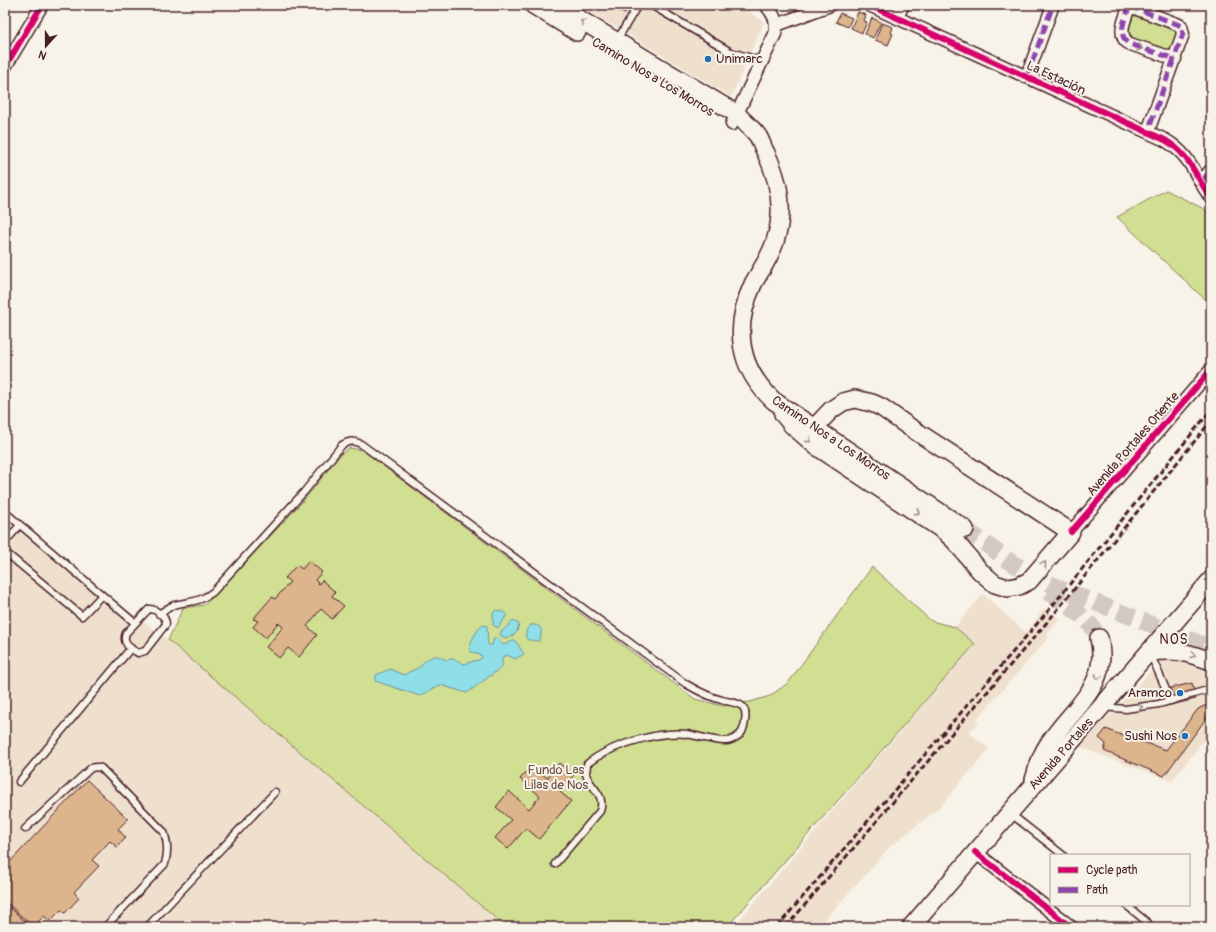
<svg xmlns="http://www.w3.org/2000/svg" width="1216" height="932" viewBox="0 0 1216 932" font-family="Pangolin,sans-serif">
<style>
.built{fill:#efe0cd}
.green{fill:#d1df92;stroke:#8e7f5e}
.water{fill:#8edfe8;stroke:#73929c}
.building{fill:#dcb58d;stroke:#4a1f2b}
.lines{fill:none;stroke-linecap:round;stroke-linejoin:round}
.secondary-tunnel{stroke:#d4c9c2;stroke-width:17;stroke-dasharray:17 8;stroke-linecap:butt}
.service-casing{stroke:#4a1f2b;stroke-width:9}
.minor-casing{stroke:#4a1f2b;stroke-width:15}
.secondary-casing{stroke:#4a1f2b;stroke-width:20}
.service{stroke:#f7f3e8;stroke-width:6}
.minor{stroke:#f7f3e8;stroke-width:12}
.secondary{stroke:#f7f3e8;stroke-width:17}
.rail{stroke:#4a1f2b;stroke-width:3;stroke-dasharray:6 3;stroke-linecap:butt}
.quiet{stroke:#8e44ad;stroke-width:5;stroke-dasharray:10 5;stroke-linecap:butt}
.cycleway-casing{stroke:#f7f3e8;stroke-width:8}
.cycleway{stroke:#d6006c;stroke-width:6}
.oneway{stroke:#a0898a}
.poi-dot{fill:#1f6fb2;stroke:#f7f3e8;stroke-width:1.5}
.labels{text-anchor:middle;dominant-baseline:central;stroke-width:4;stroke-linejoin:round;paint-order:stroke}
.poi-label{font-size:13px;fill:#4a1f2b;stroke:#f7f3e8;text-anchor:end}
.street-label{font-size:13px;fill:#4a1f2b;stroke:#f7f3e8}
.park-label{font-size:13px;fill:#6c4f45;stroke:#f7f3e8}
.neighbourhood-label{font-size:14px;letter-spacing:1px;fill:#4a1f2b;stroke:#f7f3e8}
</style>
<rect width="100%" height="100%" fill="#f7f3e8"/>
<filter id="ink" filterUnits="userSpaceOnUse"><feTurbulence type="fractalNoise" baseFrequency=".025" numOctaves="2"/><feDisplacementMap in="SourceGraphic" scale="8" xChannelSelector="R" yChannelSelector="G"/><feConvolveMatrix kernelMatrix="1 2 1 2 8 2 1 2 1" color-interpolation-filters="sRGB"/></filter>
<g filter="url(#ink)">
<path class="built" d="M579,5H740L764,22L731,97Z
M5,520L168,640L506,927H5Z
M983,594L1026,633L1044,609L1061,618L1047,634L1049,637L976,720L979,723L969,732L989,749L940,807L891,846L818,927H733L975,644L955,627Z
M1174,656L1211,669V731L1172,781L1079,747L1164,657Z"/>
<path class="green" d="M1134,13L1178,30L1173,49L1170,51L1133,40L1126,35L1130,16Z
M1166,190L1204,209L1211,215V305L1117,217Z
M350,448L362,450L695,699L723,706L750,702L770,696L788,683L872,567L931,621L955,627L975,644L727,927H506L168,640L183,608L204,605L215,595L304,500L341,454Z"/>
<path class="water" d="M496,610L506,613L507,615L498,628L493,625V613Z
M513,621L519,624L517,632C512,637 505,640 500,635L501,632Z
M483,625L487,626L488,645H492L494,638H497L503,645L515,640L524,654L515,659L507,655L504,656L502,659V667L467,693L440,685L420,696L375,681L376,675L390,669L404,675C410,671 414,670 420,667C423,661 430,656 437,656C439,656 444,659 446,660C454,657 458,661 464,664L481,659L482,656L470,651L469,649C471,641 476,630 483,625Z
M531,625C543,624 543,632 539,641L528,640L526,638C525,633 526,628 531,625Z"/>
<path class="building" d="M609,5H630L624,14Z
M858,12L866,15L864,21L867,22L862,33L851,28Z
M840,13L852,18L848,27L836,22Z
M872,18L881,22L873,38L865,34Z
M882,23L893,27L891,33L893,34L888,45L875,40Z
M309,561L322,572L315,580L319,584L322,580L335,592L332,596L344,606L332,619L321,609L307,626L317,635L299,657L288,648L279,658L266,647L283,627L278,623L266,638L253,627L258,621L253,619L272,597L275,599L290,582L285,578L297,565L302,569Z
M1192,683L1196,699L1162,707L1158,691Z
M1211,703V712L1164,776L1104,751L1106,744L1099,738L1106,729L1131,739H1135L1166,750L1198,709Z
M559,763L574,775L560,792L571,801L539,839L526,828L508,849L495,838L511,820L496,807L509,791L529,809L540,796L520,779L532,765L547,778Z
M87,780L128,819L118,829L126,838L117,847L110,841L92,860L99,866L74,892L79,898L65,913L61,910L50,921L44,916L33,927L5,901V861L8,864Z
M5,903L31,927H5Z"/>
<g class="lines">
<path class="secondary-tunnel" d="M965,529L1012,563L1056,587L1211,648
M1048,592C1067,605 1089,617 1099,638"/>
<g class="service-casing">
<path id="service" d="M651,5L731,52L762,61
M617,40L638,5
M5,512L135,623
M5,542L20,525
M5,552L82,616L102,595
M149,609C156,609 166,616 166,624L145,651L138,653C129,648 122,643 126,633Z
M159,614C164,611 169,607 174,605C192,600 196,604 213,592L304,492L342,445C349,441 353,440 361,444L686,684C698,691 709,697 722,700C729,702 736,702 742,706C748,711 745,726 742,732C739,736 732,741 726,741C717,742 698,736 687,734C658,731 610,745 587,764C587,767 586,771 586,774C590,788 606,794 600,811L555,864
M1150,653L1171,701
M1103,707L1126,709L1159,704L1211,689
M19,782L131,648
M1011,814L1063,855
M25,829L91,768L96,767L101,768L164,832C168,844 168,852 165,864L105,927
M1126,905L1148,923
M147,927L275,792"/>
</g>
<g class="minor-casing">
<path id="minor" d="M869,5L1165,140C1192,156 1194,175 1211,198
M1130,5C1126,17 1115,36 1130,44L1175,59
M1129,6L1177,24L1181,26L1183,34L1148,131
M897,17L903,5
M777,25L830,5
M5,67L42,5
M1027,76L1053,5
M732,124L775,34C778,21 774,15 766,5
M1201,182L1211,170
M1071,532L1211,370
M975,852L1071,927"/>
</g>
<g class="secondary-casing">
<path id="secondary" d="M533,5L577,32
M556,5L737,114C743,121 752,128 758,136C761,141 763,148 766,153C779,180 785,208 776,238C772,255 761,269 753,284C733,327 738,368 774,401L965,529
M783,414L792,425L816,446L944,531L954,540L980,571L995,584L1008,588L1019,586L1029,581L1071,532L908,426L881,407L872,403L855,399L843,402L831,410L815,427
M1150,652C1177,649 1185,652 1211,661
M1034,780C1037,769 1040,758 1046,748C1068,710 1111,689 1099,638
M911,927L1211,580"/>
</g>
<use href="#service" class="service"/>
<use href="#minor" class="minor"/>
<use href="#secondary" class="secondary"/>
<path class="rail" d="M777,927L1048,611L1211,410
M786,927L1054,614L1211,421"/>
<path class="quiet" d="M1130,5C1126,17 1115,36 1130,44L1175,59
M1129,6L1177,24L1181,26L1183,34L1148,131
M1027,76L1053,5
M1201,182L1211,170"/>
<g class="cycleway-casing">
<path id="cycleway" d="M869,5L1165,140C1192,156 1194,175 1211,198
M5,67L42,5
M1071,532L1211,370
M975,852L1071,927"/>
</g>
<use href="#cycleway" class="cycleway"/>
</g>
<defs><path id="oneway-chevron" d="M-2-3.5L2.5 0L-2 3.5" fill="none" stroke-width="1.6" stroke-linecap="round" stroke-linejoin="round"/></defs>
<g class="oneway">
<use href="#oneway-chevron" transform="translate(583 22) rotate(-149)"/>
<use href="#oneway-chevron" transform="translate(1140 48) rotate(19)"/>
<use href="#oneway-chevron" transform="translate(809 440) rotate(40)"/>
<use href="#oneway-chevron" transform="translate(917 512) rotate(34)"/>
<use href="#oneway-chevron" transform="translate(1044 564) rotate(-49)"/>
<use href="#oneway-chevron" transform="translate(1193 655) rotate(19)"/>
<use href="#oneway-chevron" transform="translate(1098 677) rotate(110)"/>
<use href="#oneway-chevron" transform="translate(1140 707) rotate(-9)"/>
</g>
</g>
<g class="poi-dot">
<circle cx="708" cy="59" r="4"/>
<circle cx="1180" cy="693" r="4"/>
<circle cx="1185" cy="736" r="4"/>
</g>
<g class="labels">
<g class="poi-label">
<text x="716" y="59" text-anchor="start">Unimarc</text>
<text x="1172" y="693">Aramco</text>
<text x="1177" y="736">Sushi Nos</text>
</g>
<g class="street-label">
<text transform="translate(653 77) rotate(31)">Camino Nos a Los Morros</text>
<text transform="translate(1056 78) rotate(25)">La Estación</text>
<text transform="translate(831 438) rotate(34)">Camino Nos a Los Morros</text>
<text transform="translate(1133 444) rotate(-49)">Avenida Portales Oriente</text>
<text transform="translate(1061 754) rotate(-49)">Avenida Portales</text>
</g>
<g class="park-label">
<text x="556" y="770">Fundo Las<tspan x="556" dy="15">Lilas de Nos</tspan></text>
</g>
<g class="neighbourhood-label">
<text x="1174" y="639">NOS</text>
</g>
</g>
<rect width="1216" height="932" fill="none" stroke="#f7f3e8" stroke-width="20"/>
<rect x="10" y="10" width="1196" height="912" fill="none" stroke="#4a1f2b" stroke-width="1.5" filter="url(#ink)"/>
<rect x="1050" y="854" width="140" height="52" fill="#f7f3e8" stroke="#b29e9c"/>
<rect x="1058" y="867" width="20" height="6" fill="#d6006c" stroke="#b29e9c"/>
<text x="1086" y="874" font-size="12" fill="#4a1f2b">Cycle path</text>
<rect x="1058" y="887" width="20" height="6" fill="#8e44ad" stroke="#b29e9c"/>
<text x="1086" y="894" font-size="12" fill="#4a1f2b">Path</text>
<g transform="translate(46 46) rotate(201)" stroke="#f7f3e8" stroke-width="3" paint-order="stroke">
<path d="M0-3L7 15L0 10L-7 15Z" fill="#4a1f2b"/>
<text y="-6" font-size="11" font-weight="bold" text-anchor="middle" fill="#4a1f2b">N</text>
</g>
</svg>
